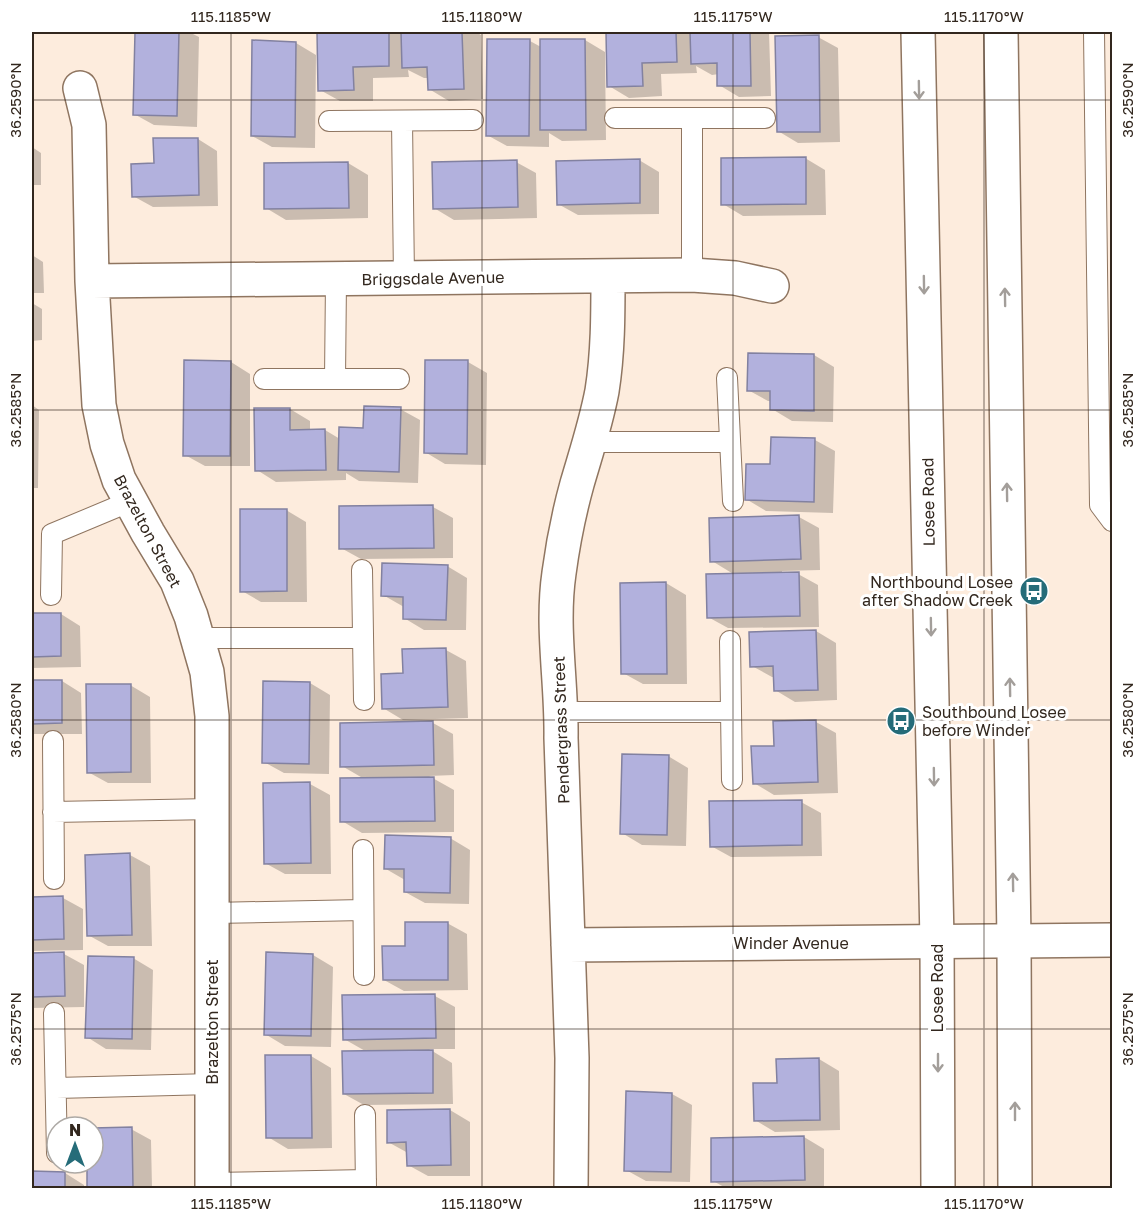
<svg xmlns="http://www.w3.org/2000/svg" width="1144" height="1220" viewBox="0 0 1144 1220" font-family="'Golos Text',sans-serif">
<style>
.shadow{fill:#0003}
.building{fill:#b2b1dd;stroke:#8281a0;stroke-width:1.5}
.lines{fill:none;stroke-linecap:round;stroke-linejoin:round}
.lane-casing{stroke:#8f7560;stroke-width:22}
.street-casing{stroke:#8f7560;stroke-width:36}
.secondary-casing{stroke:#8f7560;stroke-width:36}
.lane{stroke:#fff;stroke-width:20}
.street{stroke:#fff;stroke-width:33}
.secondary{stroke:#fff;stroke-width:33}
.oneway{stroke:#a39e9a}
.ticks{fill:none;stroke:#32271e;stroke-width:1.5;stroke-opacity:0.45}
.labels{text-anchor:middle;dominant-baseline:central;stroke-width:6;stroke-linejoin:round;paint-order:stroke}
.street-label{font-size:16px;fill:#32271e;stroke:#fff}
.poi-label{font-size:16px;fill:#32271e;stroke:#fff;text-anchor:end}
.neatline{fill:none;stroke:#32271e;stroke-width:2}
.ticks-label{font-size:15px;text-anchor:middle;fill:#32271e}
</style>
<rect width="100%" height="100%" fill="#fdecdd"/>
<path class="shadow" d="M136,32H189L199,37L197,127L154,125L134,114Z
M319,32H476L481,35L483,99L449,101L429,89V78H424L408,70L409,77L373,78V101H340L320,90Z
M608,32H769L771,96L739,97L719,85V74L712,75L696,66L697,73L661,74L662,96L629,98L609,86Z
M818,37L838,48L840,142L798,143L778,131Z
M585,40L605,52L606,140L562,141L549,133V147L507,146L487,135L530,41L541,47Z
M296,43L316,55L315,148L272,147L252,136Z
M198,139L217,151L218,206L153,207L133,196L155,165Z
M32,147L41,153V185H32Z
M805,158L825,170L826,215L743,216L723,204Z
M639,160L659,172V214L578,215L558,204Z
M516,162L536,173L537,218L454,220L434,208Z
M348,163L368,175V218L286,220L266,208L265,165Z
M32,255L43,262L44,293H32Z
M32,303L42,309V340L32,341Z
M814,355L834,367L833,422L792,421L772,409V401H768L748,390Z
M231,362L250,374V466H205L185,455Z
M468,362L487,373L486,465L445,464L425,452Z
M32,405L39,410L38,488H32Z
M290,409L310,421V431L325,430L340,439L364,430L400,409L420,420L418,483L359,481L346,473V480L276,482L257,470Z
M815,440L835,451L833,513L766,511L746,499Z
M433,507L453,518V558L361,559L341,548Z
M286,510L306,522L307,602H261L242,591Z
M799,517L819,528L820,570L782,571V574H798L818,585L819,627L728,628L708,617L735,575L712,561Z
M447,566L467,578L466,630H424L404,618V607L383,595Z
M666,583L686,595L687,684H643L623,673Z
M61,614L80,626L81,667L32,668V615Z
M816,631L836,643L837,700L795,702L775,690V677H772L752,666Z
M446,650L466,661L468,718L403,720L383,708L404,675Z
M62,681L81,693L82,734H32V682Z
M310,683L330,695L329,774L284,773L264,762Z
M130,685L150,697L151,783H108L88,772Z
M816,722L836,733L838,793L774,795L754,783Z
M433,723L453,734L454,775L429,776L454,790V832L362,833L342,821L366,780L342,766Z
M668,756L688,768L686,846L642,845L622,833Z
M310,784L330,795L331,874H285L265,863Z
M801,802L821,813L822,856L731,857L711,846Z
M450,838L470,850L469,904L425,903L405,892V880L386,869Z
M130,855L150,866L152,946H108L88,935Z
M32,860V861L33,892H32Z
M32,898H63L83,909V950L32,951Z
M447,923L467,934L468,990L404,991L384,980L407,948Z
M32,954H64L84,965V1007L32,1008Z
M313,955L333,967L331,1047L285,1046L265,1034Z
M133,958L153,970L151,1050L106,1049L87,1037Z
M435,996L455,1007V1049H429L452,1063L453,1104L364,1105L344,1094L367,1052L344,1039Z
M311,1056L331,1068L332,1148L288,1149L268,1137Z
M819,1059L839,1071L840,1130L775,1132L755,1120Z
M672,1094L692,1105L690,1182L646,1181L626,1170Z
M450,1110L470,1122V1176H428L408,1165V1153L388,1142Z
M131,1129L151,1140L152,1188H89L88,1163H93V1130Z
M32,1133L33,1165H32Z
M804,1137L824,1149V1188H726L713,1181Z
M32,1173H65L84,1185V1188H32Z"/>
<path class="building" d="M135,32H179L177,116L133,115Z
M317,32H389V66L353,67L354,90L318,91Z
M401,32H462L464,89L428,90L427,67L402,68Z
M606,32H676L677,62L642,63L643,86L607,87Z
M690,32H750L751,86H717V63L691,64Z
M819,35L820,132H777L775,36Z
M487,39H530L529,136H486Z
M540,39H585L586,130H540Z
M252,40L296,42L295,137L251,136Z
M153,138H198L199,195L132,197L131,164L154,163Z
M806,157V204L721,205V158Z
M640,159V203L557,205L556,161Z
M517,160L518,207L433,209L432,162Z
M348,162L349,208L264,209V163Z
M748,353L814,354V411L770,410V391H747Z
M184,360L231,361L230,456H183Z
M425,360H468L467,454L424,453Z
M364,406L401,407L399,472L338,470L339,427L363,428Z
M254,408H290V430L325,429L326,470L255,471Z
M771,437L815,438L814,502L745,500L746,464H770Z
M433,505L434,548L339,549V506Z
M240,509H287V591L240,592Z
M799,515L801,559L710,562L709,518Z
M382,563L448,565L446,620L403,619V597L381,596Z
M799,572L800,616L707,618L706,574Z
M666,582L667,674H621L620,583Z
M32,613H61V656L32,657Z
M816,630L818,690L774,691L773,666L750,667L749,632Z
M446,648L448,707L382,709L381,674L403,673L402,649Z
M32,680H62V723L32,724Z
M263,681L310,682L309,764L262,763Z
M86,684H131V772L87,773Z
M816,720L818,782L753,784L751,746H774L773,721Z
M433,721L434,765L340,767V723Z
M622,754L669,755L667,835L620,834Z
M434,777L435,821L340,822V778Z
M310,782L311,863L264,864L263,783Z
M802,800V845L710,847L709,801Z
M385,835L451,837L450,893L404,892V869H384Z
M130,853L132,935L87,936L85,855Z
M63,896L64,939L32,940V897Z
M405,922H448V980H383L382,946H405Z
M64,952L65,996L32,997V953Z
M266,952L313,954L311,1036L264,1035Z
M88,956L134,957L132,1039L85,1038Z
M435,994L436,1038L343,1040L342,995Z
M433,1050V1093L343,1094L342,1051Z
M265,1055H311L312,1138H266Z
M819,1058L820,1120L754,1121L753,1083H777L776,1059Z
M626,1091L672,1093L671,1172L624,1171Z
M450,1109L451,1165L407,1166L406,1142L387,1143V1110Z
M132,1127L133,1188H87V1163H93V1128Z
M804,1136L805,1180L711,1182V1138Z
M32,1171L65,1172V1188H32Z"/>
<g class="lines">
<g class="lane-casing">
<path id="lane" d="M1094,32L1100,505L1112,521
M615,118H765
M692,118V275
M329,121L473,120
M402,121L404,278
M727,378L733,501
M264,379H399
M335,379L336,280
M590,442H730
M362,570L364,700
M51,595L52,534L131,501
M197,638H363
M730,641L732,780
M562,712H731
M53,741L54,879
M53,812L212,809
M363,850L364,975
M212,913L363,910
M54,1013L57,1153
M56,1088L212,1084
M365,1115L366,1188
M212,1183L366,1180"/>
</g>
<g class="street-casing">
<path id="street" d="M80,88L89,125L92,281L99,405L107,444L119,480L148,533L177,581L191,616L207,672L212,716V1188
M92,281L692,275L735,278L772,286
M568,945L1112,940
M571,1188L572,1058L561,738C562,683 551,628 559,573C563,543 569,513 577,484C586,453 596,423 602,391C608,353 608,315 608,276"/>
</g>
<g class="secondary-casing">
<path id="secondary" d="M918,32L937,941L938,1188
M1001,32L1014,941L1015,1188"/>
</g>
<use href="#lane" class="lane"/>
<use href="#street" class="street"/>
<use href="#secondary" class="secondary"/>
</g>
<defs><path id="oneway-shaft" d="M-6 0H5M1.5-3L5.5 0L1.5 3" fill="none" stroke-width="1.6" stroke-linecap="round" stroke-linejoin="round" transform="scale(1.5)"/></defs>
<g class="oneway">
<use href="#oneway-shaft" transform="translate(919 90) rotate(89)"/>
<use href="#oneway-shaft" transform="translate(924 285) rotate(89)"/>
<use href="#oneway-shaft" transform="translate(1005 297) rotate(-91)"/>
<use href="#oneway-shaft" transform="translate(1007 492) rotate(-91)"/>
<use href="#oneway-shaft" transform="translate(931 627) rotate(89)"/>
<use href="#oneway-shaft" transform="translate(1010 687) rotate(-91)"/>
<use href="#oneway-shaft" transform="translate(934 777) rotate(89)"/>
<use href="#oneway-shaft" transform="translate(1013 882) rotate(-91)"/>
<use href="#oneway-shaft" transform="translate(938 1063) rotate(90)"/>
<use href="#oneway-shaft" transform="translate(1015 1111) rotate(-90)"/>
</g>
<path class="ticks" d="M231,32V1188M482,32V1188M733,32V1188M984,32V1188M32,100H1112M32,410H1112M32,720H1112M32,1029H1112"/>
<defs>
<g id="bus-disc" transform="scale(1.5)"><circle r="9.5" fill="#256c79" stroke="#fff"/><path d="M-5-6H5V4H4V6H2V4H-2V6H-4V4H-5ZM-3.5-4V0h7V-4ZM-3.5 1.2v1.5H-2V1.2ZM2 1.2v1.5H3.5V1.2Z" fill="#fff"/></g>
</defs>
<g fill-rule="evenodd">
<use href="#bus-disc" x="1034" y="591"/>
<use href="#bus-disc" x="901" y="721"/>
</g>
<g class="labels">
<g class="street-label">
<text transform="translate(433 278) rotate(-1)">Briggsdale Avenue</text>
<text transform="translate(928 502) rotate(-91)">Losee Road</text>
<text transform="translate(148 531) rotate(62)">Brazelton Street</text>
<text transform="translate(561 730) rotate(-92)">Pendergrass Street</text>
<text x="791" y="943">Winder Avenue</text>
<text transform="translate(937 988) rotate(-90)">Losee Road</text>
<text transform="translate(212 1022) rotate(-90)">Brazelton Street</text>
</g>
<g class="poi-label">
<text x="1013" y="582">Northbound Losee<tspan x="1013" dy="18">after Shadow Creek</tspan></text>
<text x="922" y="712" text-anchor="start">Southbound Losee<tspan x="922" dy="18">before Winder</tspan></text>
</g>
</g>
<rect width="1144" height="1220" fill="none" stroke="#ffffff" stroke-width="66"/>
<g transform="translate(75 1145)"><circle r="28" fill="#ffffff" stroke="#ada9a5" stroke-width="1.5"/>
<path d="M0-4.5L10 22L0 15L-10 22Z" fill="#256c79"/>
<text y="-9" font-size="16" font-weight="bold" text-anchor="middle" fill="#32271e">N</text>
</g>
<rect x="33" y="33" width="1078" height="1154" class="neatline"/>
<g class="ticks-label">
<text x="231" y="22">115.1185°W</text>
<text x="482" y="22">115.1180°W</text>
<text x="733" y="22">115.1175°W</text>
<text x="984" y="22">115.1170°W</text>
<text transform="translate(16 100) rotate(-90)" y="5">36.2590°N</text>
<text transform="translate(1128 100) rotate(-90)" y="5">36.2590°N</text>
<text transform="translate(16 410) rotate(-90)" y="5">36.2585°N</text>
<text transform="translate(1128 410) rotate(-90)" y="5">36.2585°N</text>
<text transform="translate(16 720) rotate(-90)" y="5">36.2580°N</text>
<text transform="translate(1128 720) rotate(-90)" y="5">36.2580°N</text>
<text transform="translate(16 1029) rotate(-90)" y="5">36.2575°N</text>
<text transform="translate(1128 1029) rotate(-90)" y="5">36.2575°N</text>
<text x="231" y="1209">115.1185°W</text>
<text x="482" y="1209">115.1180°W</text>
<text x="733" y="1209">115.1175°W</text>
<text x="984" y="1209">115.1170°W</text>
</g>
</svg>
